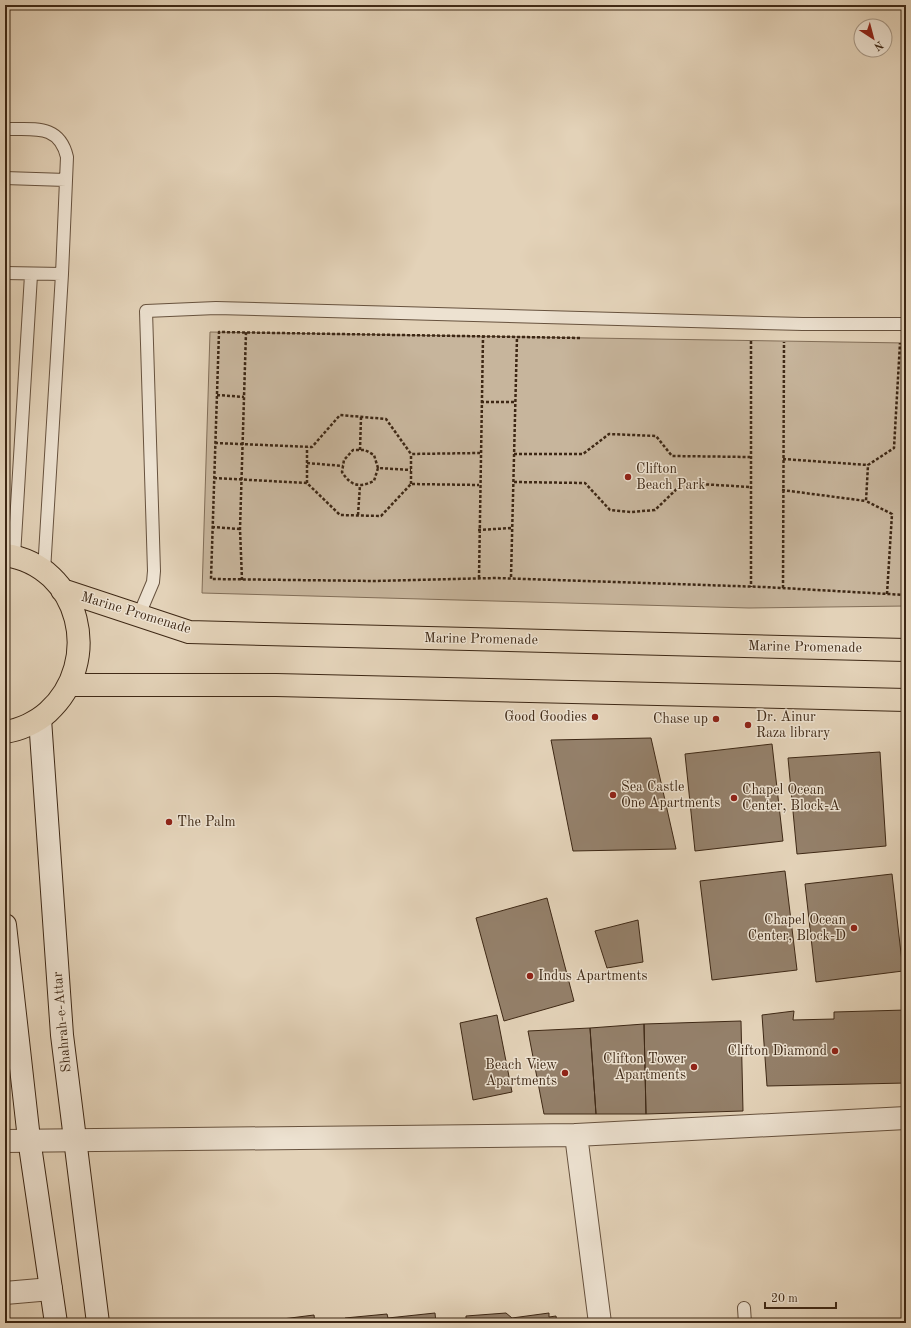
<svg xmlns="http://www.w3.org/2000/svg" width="911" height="1328" viewBox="0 0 911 1328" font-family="'Old Standard TT',serif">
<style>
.green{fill:#c7b59c;stroke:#826e58}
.building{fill:#94806a;stroke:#3e2815}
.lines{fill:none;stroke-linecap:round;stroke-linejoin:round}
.service-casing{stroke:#67523e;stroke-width:14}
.minor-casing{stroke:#67523e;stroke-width:24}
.secondary-casing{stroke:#3e2815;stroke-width:24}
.primary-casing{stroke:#3e2815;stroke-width:24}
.path{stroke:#3e2815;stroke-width:2.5;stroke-dasharray:3 2;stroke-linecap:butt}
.service{stroke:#ede2d1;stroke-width:12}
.minor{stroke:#ede2d1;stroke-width:22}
.secondary{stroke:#ede2d1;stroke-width:22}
.primary{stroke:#e3d2b8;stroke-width:22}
.poi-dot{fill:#8f2418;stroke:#ede2d1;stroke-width:1.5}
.labels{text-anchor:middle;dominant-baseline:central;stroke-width:3;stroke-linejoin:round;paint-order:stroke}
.poi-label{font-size:14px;fill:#3e2815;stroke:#ede2d1;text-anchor:start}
.street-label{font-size:14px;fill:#3e2815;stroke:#ede2d1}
</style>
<rect width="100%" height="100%" fill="#e3d2b8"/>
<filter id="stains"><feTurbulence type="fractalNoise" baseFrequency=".005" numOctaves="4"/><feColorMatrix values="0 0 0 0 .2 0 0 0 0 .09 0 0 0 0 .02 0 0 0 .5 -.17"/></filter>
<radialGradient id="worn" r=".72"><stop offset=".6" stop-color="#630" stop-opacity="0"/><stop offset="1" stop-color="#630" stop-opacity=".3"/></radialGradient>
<path class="green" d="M210,332L906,343V606L749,608L202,593Z"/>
<path class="building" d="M651,738L676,849L573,851L551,740Z
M772,744L783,841L695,851L685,754Z
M880,752L886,846L797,854L788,758Z
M785,871L797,970L712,980L700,881Z
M892,874L903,971L816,982L805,884Z
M547,898L574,1001L504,1021L476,918Z
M638,920L643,962L607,968L595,931Z
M906,1010V1083L767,1086L762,1015L794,1011L793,1020L834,1019V1012Z
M497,1015L512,1092L473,1100L460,1023Z
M741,1021L743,1111L646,1114L644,1024Z
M644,1024L646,1114H596L590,1028Z
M590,1028L596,1114H544L528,1031Z
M435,1313L436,1323L339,1322H346L345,1318L387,1314L388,1318Z
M506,1313L512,1318L549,1313V1317L556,1316L557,1323H461L466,1321V1316Z
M314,1315L315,1323H251Z"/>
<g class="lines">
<g class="service-casing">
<path id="service" d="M5,129C33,130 59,123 67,157L62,274
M5,178L66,180
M5,273L62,274L44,571
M14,556L31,275
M139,615L153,582L154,571L146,311L216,308L803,324H906
M744,1308L745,1323"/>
</g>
<g class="minor-casing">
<path id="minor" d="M576,1135L600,1323
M5,1141L576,1135L906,1118
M5,1293L51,1289"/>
</g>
<g class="secondary-casing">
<path id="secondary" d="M40,719L62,1035L98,1323
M5,925L29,1139L56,1323"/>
</g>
<g class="primary-casing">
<path id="primary" d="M5,555C81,566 103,662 48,712C37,722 20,730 5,732
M62,590L189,632L906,650
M70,685H276L906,700"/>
</g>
<path class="path" d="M580,338L219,332L211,579L374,581L496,578L764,587L906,595
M751,341V587
M217,395L244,397
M481,402H514
M215,443L312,447L340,415L386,419L411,454L480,453
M360,450L361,417
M514,454H583L609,434L656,436L672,456L750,457
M783,459L868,465
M307,463L343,466
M378,468L374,481C359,488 351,486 342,472L344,460L353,450H365L374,455L378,468L411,470
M214,478L307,483L340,515L381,516L411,484L479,485
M514,482L585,483L610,510L631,512L655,510L683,483L750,487
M307,483V447
M411,484V454
M782,490L866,501
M358,515L360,485
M212,527L240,529
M478,530L512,528
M511,577L517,337
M479,578L483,337
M242,580L240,529L246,332
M783,588L784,342
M887,594L892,514L866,501L868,465L894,448L900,343"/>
<use href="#service" class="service"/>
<use href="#minor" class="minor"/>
<use href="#secondary" class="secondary"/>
<use href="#primary" class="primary"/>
</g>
<g class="poi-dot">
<circle cx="628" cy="477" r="4"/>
<circle cx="595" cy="717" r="4"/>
<circle cx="716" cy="719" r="4"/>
<circle cx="748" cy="725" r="4"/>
<circle cx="613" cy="795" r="4"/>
<circle cx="734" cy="798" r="4"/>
<circle cx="169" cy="822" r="4"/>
<circle cx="854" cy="928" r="4"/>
<circle cx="530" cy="976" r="4"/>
<circle cx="835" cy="1051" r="4"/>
<circle cx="694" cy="1067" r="4"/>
<circle cx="565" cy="1073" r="4"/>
</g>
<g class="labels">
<g class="poi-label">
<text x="636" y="469">Clifton<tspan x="636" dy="16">Beach Park</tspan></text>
<text x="587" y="717" text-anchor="end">Good Goodies</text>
<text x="756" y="717">Dr. Ainur<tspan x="756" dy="16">Raza library</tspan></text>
<text x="708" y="719" text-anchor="end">Chase up</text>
<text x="621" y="787">Sea Castle<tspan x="621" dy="16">One Apartments</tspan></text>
<text x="742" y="790">Chapel Ocean<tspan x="742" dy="16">Center, Block-A</tspan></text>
<text x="177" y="822">The Palm</text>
<text x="846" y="920" text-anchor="end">Chapel Ocean<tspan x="846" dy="16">Center, Block-D</tspan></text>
<text x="538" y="976">Indus Apartments</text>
<text x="827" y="1051" text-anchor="end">Clifton Diamond</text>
<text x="686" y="1059" text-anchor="end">Clifton Tower<tspan x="686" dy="16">Apartments</tspan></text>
<text x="557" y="1065" text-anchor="end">Beach View<tspan x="557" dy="16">Apartments</tspan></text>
</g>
<g class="street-label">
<text transform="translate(136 613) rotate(17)">Marine Promenade</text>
<text transform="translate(481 639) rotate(1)">Marine Promenade</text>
<text transform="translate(805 647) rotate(1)">Marine Promenade</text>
<text transform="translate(62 1022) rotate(-95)">Shahrah-e-Attar</text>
</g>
</g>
<rect width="911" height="1328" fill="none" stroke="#e3d2b8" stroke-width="20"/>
<rect x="6" y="6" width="899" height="1316" fill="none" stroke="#3e2815" stroke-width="2"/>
<rect x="10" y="10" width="891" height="1308" fill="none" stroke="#3e2815"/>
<g transform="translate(873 38) rotate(144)"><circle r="19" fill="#ede2d1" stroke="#a79886"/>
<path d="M0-3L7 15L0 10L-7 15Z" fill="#8f2418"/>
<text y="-6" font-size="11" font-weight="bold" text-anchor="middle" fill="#3e2815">N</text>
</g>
<path d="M765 1302v6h71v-6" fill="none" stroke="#3e2815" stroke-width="2"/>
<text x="771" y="1302" font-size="12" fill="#3e2815" stroke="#ede2d1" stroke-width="3" paint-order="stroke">20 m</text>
<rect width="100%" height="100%" filter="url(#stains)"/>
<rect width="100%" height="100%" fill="url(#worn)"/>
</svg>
